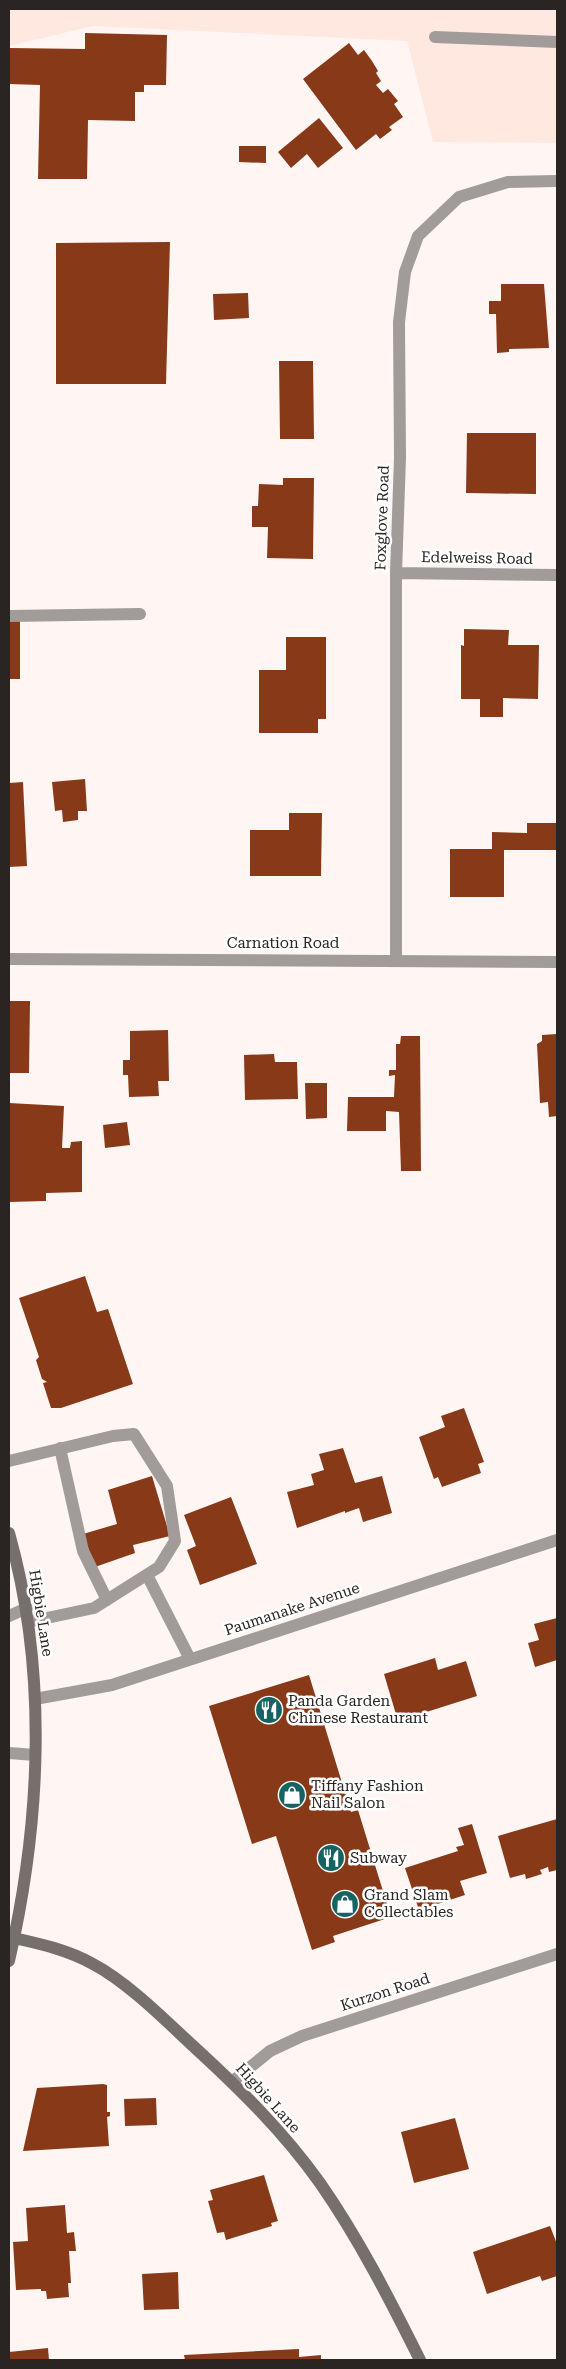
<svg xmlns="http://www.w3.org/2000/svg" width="566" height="2369" viewBox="0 0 566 2369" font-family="'Roboto Serif',serif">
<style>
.built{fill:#fee8e0}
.building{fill:#883918}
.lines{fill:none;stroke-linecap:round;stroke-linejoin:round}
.lane{stroke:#a19b99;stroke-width:12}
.street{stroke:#a19b99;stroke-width:12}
.secondary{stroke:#776f6c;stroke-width:12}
.labels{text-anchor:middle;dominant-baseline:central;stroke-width:5;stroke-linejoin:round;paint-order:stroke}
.street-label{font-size:15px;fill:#2a2523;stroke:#fff}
.poi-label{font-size:15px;fill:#2a2523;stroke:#fff;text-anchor:start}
</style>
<rect width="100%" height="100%" fill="#fff6f3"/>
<path class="built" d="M9,9H557V143L433,142L407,41L93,26L9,46Z"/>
<path class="building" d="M85,33L167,35L166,85H144V92H135V121L88,120L87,179H38L40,85L9,84V48L85,49Z
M349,43L358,55L364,50L372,61L378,71L376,73L381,81L376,85L383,93L388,89L398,101L394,104L403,117L389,127L392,130L380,139L376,134L356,150L303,79Z
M319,118L343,148L318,168L307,154L291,168L278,152Z
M239,146H266V163L239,162Z
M170,242L166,384H56V243Z
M501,284H544L549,348L509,349V352L497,353L496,314H489V301H501Z
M248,293L249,318L214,320L213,294Z
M279,361H313L314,439H280Z
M467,433H536V494L466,493Z
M283,478H314L313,559L267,558L268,527H252V506H258L259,484L283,485Z
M9,621H20V679H9Z
M464,629L509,630L508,645H539L538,699L503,698V717H480V699H461V645L464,646Z
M286,637H326V719H318V733H259V670H286Z
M85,779L87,811H78V820L63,822L62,810L55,811L52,782Z
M23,782L27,866L9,867V783Z
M289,813H322L321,876H250V830H289Z
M527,823H557V850H504V897H450V849H492V832L527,833Z
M9,1001H30L29,1073H9Z
M168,1030L169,1081H158L159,1096L129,1097L128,1075H123V1060H130V1031Z
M557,1034V1116L549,1117L548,1102L540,1103L537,1044L542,1041V1035Z
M401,1036H420L421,1171H401L399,1112L386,1111V1131H347L348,1097H394L395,1075L389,1076V1070H396V1044H400Z
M274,1054L275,1062H297L298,1099L245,1100L244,1055Z
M305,1083H327V1118L306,1119Z
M9,1103L64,1106L62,1148H70L71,1142L82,1141V1192L46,1193V1201L9,1202Z
M127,1122L130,1145L105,1148L103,1125Z
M85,1276L97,1312L108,1309L133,1384L61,1408H51L43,1383L47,1382L42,1379L36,1360L39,1357L19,1298Z
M464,1408L484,1462L478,1464L481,1473L442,1487L438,1477L434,1479L419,1437L445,1427L441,1416Z
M343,1448L355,1483L382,1476L392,1513L363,1522L359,1508L345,1513V1511L297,1528L287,1492L314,1485L311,1474L324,1470L319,1454Z
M152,1476L170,1536L133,1545L135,1553L95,1567L83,1534L117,1524L108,1490Z
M231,1497L257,1564L200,1585L187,1550L196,1546L184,1515Z
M557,1618V1660L535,1667L528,1643L539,1640L534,1624Z
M435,1658L438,1670L466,1661L477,1696L398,1721L384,1674Z
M309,1675L351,1812L358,1810L391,1917L333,1936L335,1942L312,1950L276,1836L252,1844L209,1706Z
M557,1819V1870L549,1872L548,1867L540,1870L542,1874L526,1879L525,1874L510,1878L498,1836Z
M472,1824L487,1873L460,1881L465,1895L419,1910L405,1868L458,1851L456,1847L464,1845L458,1828Z
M103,2084L107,2085V2112H110V2116L107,2117L109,2146L23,2151L37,2088Z
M156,2098L157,2125L125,2126L124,2099Z
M455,2118L469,2169L414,2183L401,2132Z
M264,2175L278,2221L271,2223L272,2226L226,2240L224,2232L217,2233L208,2201L213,2200L210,2190Z
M65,2205L67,2233L74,2232L76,2251H69L71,2283H68L69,2297L47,2299L46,2291H41V2289L16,2290L13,2242L28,2241L26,2208Z
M550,2226L557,2244V2276L542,2281L540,2276L487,2294L473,2252Z
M178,2272L179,2309L144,2310L142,2274Z
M48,2348L49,2360H9V2352Z
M299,2349V2357L321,2355V2360H185L184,2355Z"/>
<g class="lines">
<path class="lane" d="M435,37L557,42
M9,616L140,614
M60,1448L83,1551L107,1600
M9,1461L113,1436L134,1434L167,1486L175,1541L159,1567L94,1608L28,1622
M147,1575L190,1659
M9,1616L27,1608
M9,1753L35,1755"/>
<path class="street" d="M396,573L557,575
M9,959L557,962
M396,960V573L400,458L399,322L405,272L418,236L459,197L508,182L557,181
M35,1699L112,1685L557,1540
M233,2081L270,2051L302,2036L557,1954"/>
<path class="secondary" d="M9,1533C48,1671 41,1822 9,1961
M14,1938C41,1944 68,1950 93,1964C127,1982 163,2018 192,2045C239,2088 283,2131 320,2183C359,2239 390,2300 420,2360"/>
</g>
<defs>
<g id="restaurant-disc" transform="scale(1.4375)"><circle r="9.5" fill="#156461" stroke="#fff"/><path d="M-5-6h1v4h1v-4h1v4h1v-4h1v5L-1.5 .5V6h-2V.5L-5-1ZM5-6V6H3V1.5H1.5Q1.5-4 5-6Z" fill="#fff"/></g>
<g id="shop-disc" transform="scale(1.4375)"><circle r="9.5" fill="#156461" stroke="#fff"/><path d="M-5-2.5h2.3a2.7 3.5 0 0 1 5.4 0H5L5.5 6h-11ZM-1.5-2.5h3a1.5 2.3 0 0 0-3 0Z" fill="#fff"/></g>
</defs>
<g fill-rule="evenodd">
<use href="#restaurant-disc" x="269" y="1710"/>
<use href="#shop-disc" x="292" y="1795"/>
<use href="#restaurant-disc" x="331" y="1858"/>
<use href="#shop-disc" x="345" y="1904"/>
</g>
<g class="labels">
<g class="street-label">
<text transform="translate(382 518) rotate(-88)">Foxglove Road</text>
<text transform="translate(477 558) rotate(1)">Edelweiss Road</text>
<text x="283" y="943">Carnation Road</text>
<text transform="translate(292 1609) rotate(-18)">Paumanake Avenue</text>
<text transform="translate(41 1613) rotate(81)">Higbie Lane</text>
<text transform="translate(385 1992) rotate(-18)">Kurzon Road</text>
<text transform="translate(268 2098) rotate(48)">Higbie Lane</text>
</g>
<g class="poi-label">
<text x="288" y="1701">Panda Garden<tspan x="288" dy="17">Chinese Restaurant</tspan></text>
<text x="311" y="1786">Tiffany Fashion<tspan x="311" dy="17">Nail Salon</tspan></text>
<text x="350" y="1858">Subway</text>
<text x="364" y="1895">Grand Slam<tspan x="364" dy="17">Collectables</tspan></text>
</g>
</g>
<rect width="566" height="2369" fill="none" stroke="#2a2523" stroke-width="20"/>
</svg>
